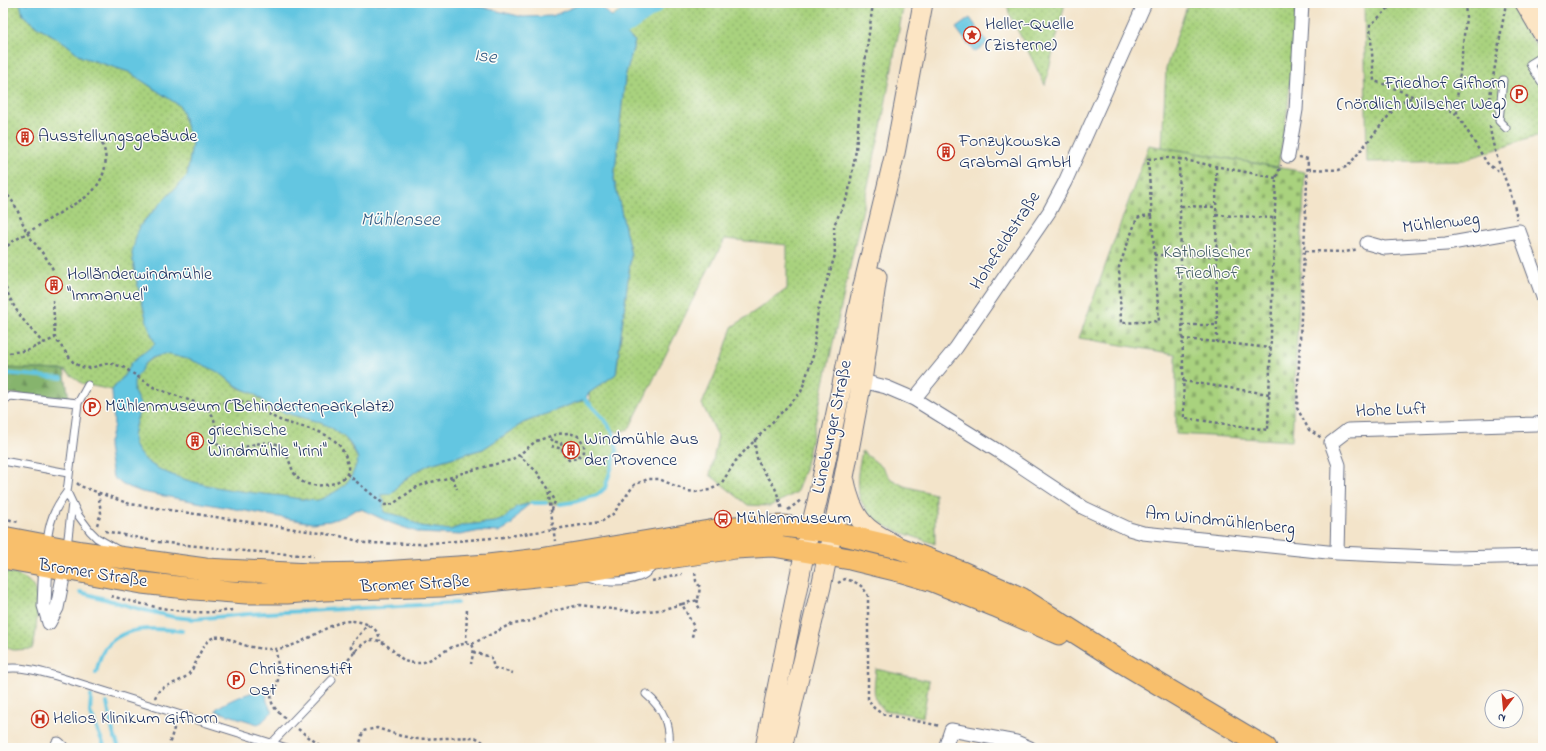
<svg xmlns="http://www.w3.org/2000/svg" width="1546" height="751" viewBox="0 0 1546 751" font-family="'Indie Flower',sans-serif">
<style>
.grass{fill:url(#grass-dots);stroke:#62806e}
.forest{fill:url(#forest-firs);stroke:#507266}
.cemetery{fill:url(#cemetery-stones);stroke:#62806e}
.water{fill:#63c6e1;stroke:#3f7aa0;fill-rule:evenodd}
.lines{fill:none;stroke-linecap:round;stroke-linejoin:round}
.stream{stroke:#63c6e1;stroke-width:4}
.river{stroke:#63c6e1;stroke-width:23}
.lane-casing{stroke:#676e84;stroke-width:9}
.street-casing{stroke:#676e84;stroke-width:15}
.secondary-casing{stroke:#676e84;stroke-width:21}
.primary-casing{stroke:#676e84;stroke-width:23}
.path{stroke:#676e84;stroke-width:2.5;stroke-dasharray:3 3;stroke-linecap:butt}
.lane{stroke:#fff;stroke-width:7}
.street{stroke:#fff;stroke-width:13}
.secondary{stroke:#fce5c4;stroke-width:19}
.primary{stroke:#f8bf6c;stroke-width:21}
.labels{text-anchor:middle;dominant-baseline:central;stroke-width:3;stroke-linejoin:round;paint-order:stroke}
.poi-label{font-size:18px;fill:#1b2f5e;stroke:#fdfcf7;text-anchor:start}
.street-label{font-size:18px;fill:#1b2f5e;stroke:#fdfcf7}
.park-label{font-size:18px;fill:#466068;stroke:#fdfcf7}
.water-label{font-size:19px;font-style:italic;fill:#315c85;stroke:#fdfcf7}
</style>
<defs>
<pattern id="grass-dots" width="8" height="8" patternUnits="userSpaceOnUse"><rect width="8" height="8" fill="#a9d27e"/><path d="M2 2h.1M6 6h.1" fill="none" stroke="#89ab6a" stroke-width="1.8" stroke-linecap="round"/></pattern>
<pattern id="forest-firs" width="22" height="20" patternUnits="userSpaceOnUse"><rect width="22" height="20" fill="#86b46d"/><path d="M5 1l3.5 6h-7zM16 11l3.5 6h-7z" fill="#6d935d"/></pattern>
<pattern id="cemetery-stones" width="16" height="16" patternUnits="userSpaceOnUse"><rect width="16" height="16" fill="#a9d27e"/><path d="M2 7V4a2 2 0 0 1 4 0v3zM10 15v-3a2 2 0 0 1 4 0v3z" fill="#89ab6a"/></pattern>
</defs>
<rect width="100%" height="100%" fill="#fdfcf7"/>
<filter id="ink" filterUnits="userSpaceOnUse"><feTurbulence type="fractalNoise" baseFrequency=".025" numOctaves="2"/><feDisplacementMap in="SourceGraphic" scale="8" xChannelSelector="R" yChannelSelector="G"/><feConvolveMatrix kernelMatrix="1 2 1 2 8 2 1 2 1" color-interpolation-filters="sRGB"/></filter>
<filter id="wash" filterUnits="userSpaceOnUse"><feTurbulence type="fractalNoise" baseFrequency=".012" numOctaves="4" result="noise"/><feDisplacementMap in="SourceGraphic" scale="16" xChannelSelector="R" yChannelSelector="G"/><feGaussianBlur stdDeviation="0.9" result="paint"/><feColorMatrix in="noise" values="0 0 0 0 0 0 0 0 0 0 0 0 0 0 0 0 0 1.4 0 .05"/><feComposite in="paint" operator="in"/></filter>
<g filter="url(#wash)">
<rect width="100%" height="100%" fill="#f3e4ca"/>
<path class="grass" d="M3,3H20L23,15L32,23L65,43L82,57L129,72L180,106L192,144L187,176L142,223L132,253L135,274L147,322L155,344L133,362L145,364C151,360 156,355 164,354C179,352 210,367 223,375C228,379 232,383 237,387C242,390 249,391 254,394C261,400 267,405 276,409C298,418 322,419 341,434C350,442 352,450 358,459C365,469 382,484 391,494L401,483L415,472L430,464L483,449L523,423L585,399L591,405L589,393L616,374L631,255L614,179L625,77L635,41L617,28L612,17L632,3H904L881,127L805,469L796,493L770,506L748,505L710,475L718,436L702,404L722,358L732,327L787,289V245L725,239L700,285L629,429L617,432L610,427L613,432L617,450L605,488L597,495L574,502L560,504L531,503L516,507L504,519L495,522L464,525L450,530L420,526L404,517L384,512L341,489C334,493 324,500 317,501C304,501 290,497 277,496C243,492 147,483 134,444C131,434 138,416 141,406L134,392L124,376L112,390L83,384L64,370L3,368Z
M1007,3H1065L1045,85L1009,13Z
M1188,3H1297L1288,106L1278,167L1162,147L1166,68Z
M1364,3H1510L1543,57V134L1464,160L1367,162Z
M862,451L882,467L891,479L904,486L935,494V544C911,535 886,530 866,513L868,511C852,494 858,471 862,451Z
M3,571C34,578 39,587 37,618C36,628 36,638 32,649L13,650L3,646Z
M876,669L929,681L923,717L884,710C870,700 875,684 876,669Z"/>
<path class="forest" d="M3,368L64,370L69,398L3,393Z"/>
<path class="cemetery" d="M1149,145L1305,172L1292,441L1176,434V354L1079,338Z"/>
<path class="water" d="M20,3H464L523,17L552,16L583,3H598L612,17L617,28L635,41L625,77L614,179L631,255L616,374L589,393L585,399L523,423L483,449L430,464L415,472L401,483L391,494L380,495L385,502L383,506L384,512L404,517L420,526L450,530L464,525L495,522L504,519L516,507L531,503L521,511L511,525L499,532L480,531L460,535L420,533L391,523L361,509L355,510L345,516L330,521L312,523L142,492L123,485L113,477L108,446L114,425L112,390L124,376L132,362L155,344L147,322L135,274L132,253L137,233L142,223L187,176L192,144L180,106L129,72L82,57L65,43L32,23L23,15ZM164,354C185,357 206,364 224,376C229,380 233,384 239,387C243,390 248,391 253,393C261,398 267,405 275,409C297,419 322,418 340,434C349,440 354,449 358,459C352,478 348,486 329,495C326,497 322,499 318,500C312,502 290,497 282,496C246,492 148,484 134,444C131,434 138,416 141,406L134,392V381L145,364L152,358Z
M970,18L988,43L974,52L956,28Z
M268,688L269,690C264,698 267,704 273,711L262,722L258,724L216,711V709C229,699 252,692 268,688Z"/>
<g class="lines">
<path class="stream" d="M3,373L62,378
M531,503H546
M560,504L574,502L597,495L605,488L617,450L613,432L604,419L585,399
M80,592L140,609L174,617L194,619L248,614L457,603
M96,673C98,666 99,658 103,652C119,624 155,628 182,631
M91,696L90,712L105,748
M107,703L113,732L119,748"/>
<path class="river" d="M591,43L617,28L653,3"/>
</g>
</g>
<g filter="url(#ink)">
<g class="lines">
<g class="lane-casing">
<path id="lane" d="M1543,56L1530,64L1543,84
M1503,80L1499,121L1506,128
M88,385L78,403L67,492L78,515L90,531L97,538L118,550
M3,401L10,396L78,403
M3,461L68,473
M47,543C49,522 54,509 67,492
M67,547L72,503
M585,576C600,582 623,583 639,577C644,576 650,570 654,566
M3,669C20,666 39,671 56,676L287,748
M646,694C664,709 670,725 668,748
M271,744L332,680"/>
</g>
<g class="street-casing">
<path id="street" d="M1288,156L1296,110L1302,3
M1367,243L1385,248L1446,244L1519,231L1543,297
M862,381L886,387L914,399L998,451L1084,508L1129,529L1143,533L1337,553L1454,558L1543,556
M914,399L956,348L1049,212L1065,182L1145,3
M1337,553L1339,465L1331,443L1348,430L1536,424L1543,423
M46,559L44,606L49,623
M49,623L57,608L66,562
M58,744L62,748
M945,748L951,730L1016,742L1030,748"/>
</g>
<g class="secondary-casing">
<path id="secondary" d="M1525,3L1543,34
M845,481C848,498 854,516 868,528C876,535 886,539 895,545
M765,748L805,550L817,502L863,286L895,153L923,3
M782,748L821,587L844,477L862,381L877,277"/>
</g>
<g class="primary-casing">
<path id="primary" d="M3,537L82,552L205,569L310,574L367,573L488,565L540,559L733,527L783,526L832,532L899,548L962,572L1021,598L1120,661L1266,748
M3,558L142,583L195,589L246,593H287L324,590L441,586L575,572L735,548L773,546L850,559L899,571L933,581L995,606L1059,634"/>
</g>
<path class="path" d="M903,3L907,5
M1392,3L1386,11L1370,25L1374,81C1388,85 1400,91 1412,96C1427,103 1442,105 1456,114
M1465,3L1466,17L1457,99V114L1487,163L1495,170H1502
M1490,99L1491,89L1506,3
M1490,126C1493,159 1512,187 1517,219
M3,146L5,138
M1299,157L1308,159L1297,408L1309,430L1322,438
M1216,166L1217,342L1270,348
M1308,169L1339,170L1348,166L1399,103L1413,97
M1276,178L1179,159L1184,418L1268,430L1276,178L1281,165
M3,192C17,200 20,221 28,234C37,248 48,257 54,272
M5,193L8,189
M1181,206L1216,207
M1152,215L1143,216L1137,218L1119,267L1121,323L1159,321L1148,159L1168,158L1179,159
M1216,215L1274,218
M3,250L12,242L86,197C106,182 113,154 96,134
M1305,251L1346,252L1358,249
M1154,255L1216,256
M3,276C7,303 26,324 43,343
M53,300L55,338L73,362L81,367L90,368L109,363L123,367L155,388L205,406C219,419 214,430 218,446C228,451 235,448 242,453
M1182,325H1217
M1182,339L1217,342
M3,354L28,350L55,338
M1183,381L1269,394
M205,406C218,404 232,400 244,402C259,405 271,418 285,422C312,431 342,431 348,466C349,476 343,479 334,483C328,485 320,486 313,485C274,481 308,422 237,450
M755,439C755,467 763,467 775,488C778,495 780,503 782,510
M551,446L563,449
M519,455L537,472L548,488L555,541
M347,474L385,505L393,504L415,488L427,483L452,477L465,472L511,460L519,455L536,441L557,434L569,433L578,436L584,444V452L577,458L569,460L563,454L561,443L552,441L548,437
M452,477L457,489
M77,483L80,486L130,504L340,536L365,543L420,544L503,537L601,522L613,514L634,485L648,479H659L687,491L695,492L710,490L721,484L737,459L801,392L813,356L818,310L835,255L834,225L848,196L856,150L861,93L873,3
M550,491L555,501L552,510
M788,510L801,500
M3,518L18,522
M97,525L101,513L98,492
M105,531L158,542L245,551L314,556
M652,581L682,574
M838,583L845,579C858,583 862,584 868,596V699L874,708L882,714L941,726
M111,596C140,604 180,614 211,612C218,612 225,611 233,610
M698,600L697,604L700,609
M682,604L698,600L700,587L696,581L695,571
M466,643L467,607
M472,644L509,625L531,621L553,611L580,605L636,612L660,610L682,604L694,627L692,637
M276,649C277,659 280,675 277,684C276,687 274,689 273,692C267,703 278,712 285,718
M473,652L491,657L494,668L513,673
M356,653L350,646L365,628L369,625
M337,674C345,665 353,652 363,644C380,631 393,653 405,661C409,663 416,663 420,663C437,660 451,641 472,644L474,649L471,664
M155,698C156,695 158,692 160,690C169,683 184,682 191,671C198,662 201,641 215,637C224,635 236,643 244,645C254,648 264,649 274,649C298,648 315,632 336,624C350,617 379,622 380,641
M298,729L322,747
M168,748L176,722
M359,748L363,731L377,728L401,736L417,739L475,737L493,748"/>
<use href="#lane" class="lane"/>
<use href="#street" class="street"/>
<use href="#secondary" class="secondary"/>
<use href="#primary" class="primary"/>
</g>
</g>
<defs>
<g id="sight-ring" transform="scale(0.9)"><circle r="9.5" fill="#fdfcf7" stroke="#c8321e" stroke-width="1.5"/><path d="M0-6L1.8-2.2L6-1.7L2.9 1.2L3.7 5.4L0 3.3L-3.7 5.4L-2.9 1.2L-6-1.7L-1.8-2.2Z" fill="#c8321e"/></g>
<g id="parking-ring" transform="scale(0.9)"><circle r="9.5" fill="#fdfcf7" stroke="#c8321e" stroke-width="1.5"/><path d="M-3.5-5.5H1a3.5 3.5 0 0 1 0 7H-1V5.5H-3.5ZM-1-3.4V-.6H.8a1.4 1.4 0 0 0 0-2.8Z" fill="#c8321e"/></g>
<g id="building-ring" transform="scale(0.9)"><circle r="9.5" fill="#fdfcf7" stroke="#c8321e" stroke-width="1.5"/><path d="M-4-6H4V6H1V3H-1V6H-4ZM-2.5-4.3h1.7v1.8h-1.7ZM.8-4.3h1.7v1.8H.8ZM-2.5-1h1.7V.8h-1.7ZM.8-1h1.7V.8H.8Z" fill="#c8321e"/></g>
<g id="bus-ring" transform="scale(0.9)"><circle r="9.5" fill="#fdfcf7" stroke="#c8321e" stroke-width="1.5"/><path d="M-5-6H5V4H4V6H2V4H-2V6H-4V4H-5ZM-3.5-4V0h7V-4ZM-3.5 1.2v1.5H-2V1.2ZM2 1.2v1.5H3.5V1.2Z" fill="#c8321e"/></g>
<g id="hospital-ring" transform="scale(0.9)"><circle r="9.5" fill="#fdfcf7" stroke="#c8321e" stroke-width="1.5"/><path d="M-5-5h3v3.5h4V-5h3V5h-3V1.5h-4V5h-3Z" fill="#c8321e"/></g>
</defs>
<g fill-rule="evenodd">
<use href="#sight-ring" x="972" y="35"/>
<use href="#parking-ring" x="1519" y="94"/>
<use href="#building-ring" x="25" y="137"/>
<use href="#building-ring" x="946" y="152"/>
<use href="#building-ring" x="54" y="285"/>
<use href="#parking-ring" x="92" y="407"/>
<use href="#building-ring" x="195" y="441"/>
<use href="#building-ring" x="571" y="450"/>
<use href="#bus-ring" x="723" y="519"/>
<use href="#parking-ring" x="236" y="680"/>
<use href="#hospital-ring" x="40" y="719"/>
</g>
<g class="labels">
<g class="poi-label">
<text x="985" y="25">Heller-Quelle<tspan x="985" dy="21">(Zisterne)</tspan></text>
<text x="1506" y="84" text-anchor="end">Friedhof Gifhorn<tspan x="1506" dy="21">(nördlich Wilscher Weg)</tspan></text>
<text x="38" y="137">Ausstellungsgebäude</text>
<text x="959" y="142">Fonzykowska<tspan x="959" dy="21">Grabmal GmbH</tspan></text>
<text x="67" y="275">Holländerwindmühle<tspan x="67" dy="21">"Immanuel"</tspan></text>
<text x="105" y="407">Mühlenmuseum (Behindertenparkplatz)</text>
<text x="208" y="431">griechische<tspan x="208" dy="21">Windmühle "Irini"</tspan></text>
<text x="584" y="440">Windmühle aus<tspan x="584" dy="21">der Provence</tspan></text>
<text x="736" y="519">Mühlenmuseum</text>
<text x="249" y="670">Christinenstift<tspan x="249" dy="21">Ost</tspan></text>
<text x="53" y="719">Helios Klinikum Gifhorn</text>
</g>
<g class="street-label">
<text transform="translate(1441 224) rotate(-7)">Mühlenweg</text>
<text transform="translate(1006 241) rotate(-57)">Hohefeldstraße</text>
<text transform="translate(1391 411) rotate(-2)">Hohe Luft</text>
<text transform="translate(833 427) rotate(-78)">Lüneburger Straße</text>
<text transform="translate(1220 522) rotate(6)">Am Windmühlenberg</text>
<text transform="translate(93 574) rotate(9)">Bromer Straße</text>
<text transform="translate(415 585) rotate(-3)">Bromer Straße</text>
</g>
<g class="park-label">
<text x="1207" y="253">Katholischer<tspan x="1207" dy="21">Friedhof</tspan></text>
</g>
<g class="water-label">
<text transform="translate(485 57) rotate(8)">Ise</text>
<text x="400" y="220">Mühlensee</text>
</g>
</g>
<rect width="1546" height="751" fill="none" stroke="#fdfcf7" stroke-width="16"/>
<g transform="translate(1504 709) rotate(196)"><circle r="19" fill="#fdfcf7" stroke="#a3aaba"/>
<path d="M0-3L7 15L0 10L-7 15Z" fill="#c8321e"/>
<text y="-6" font-size="11" font-weight="bold" text-anchor="middle" fill="#1b2f5e">N</text>
</g>
</svg>
